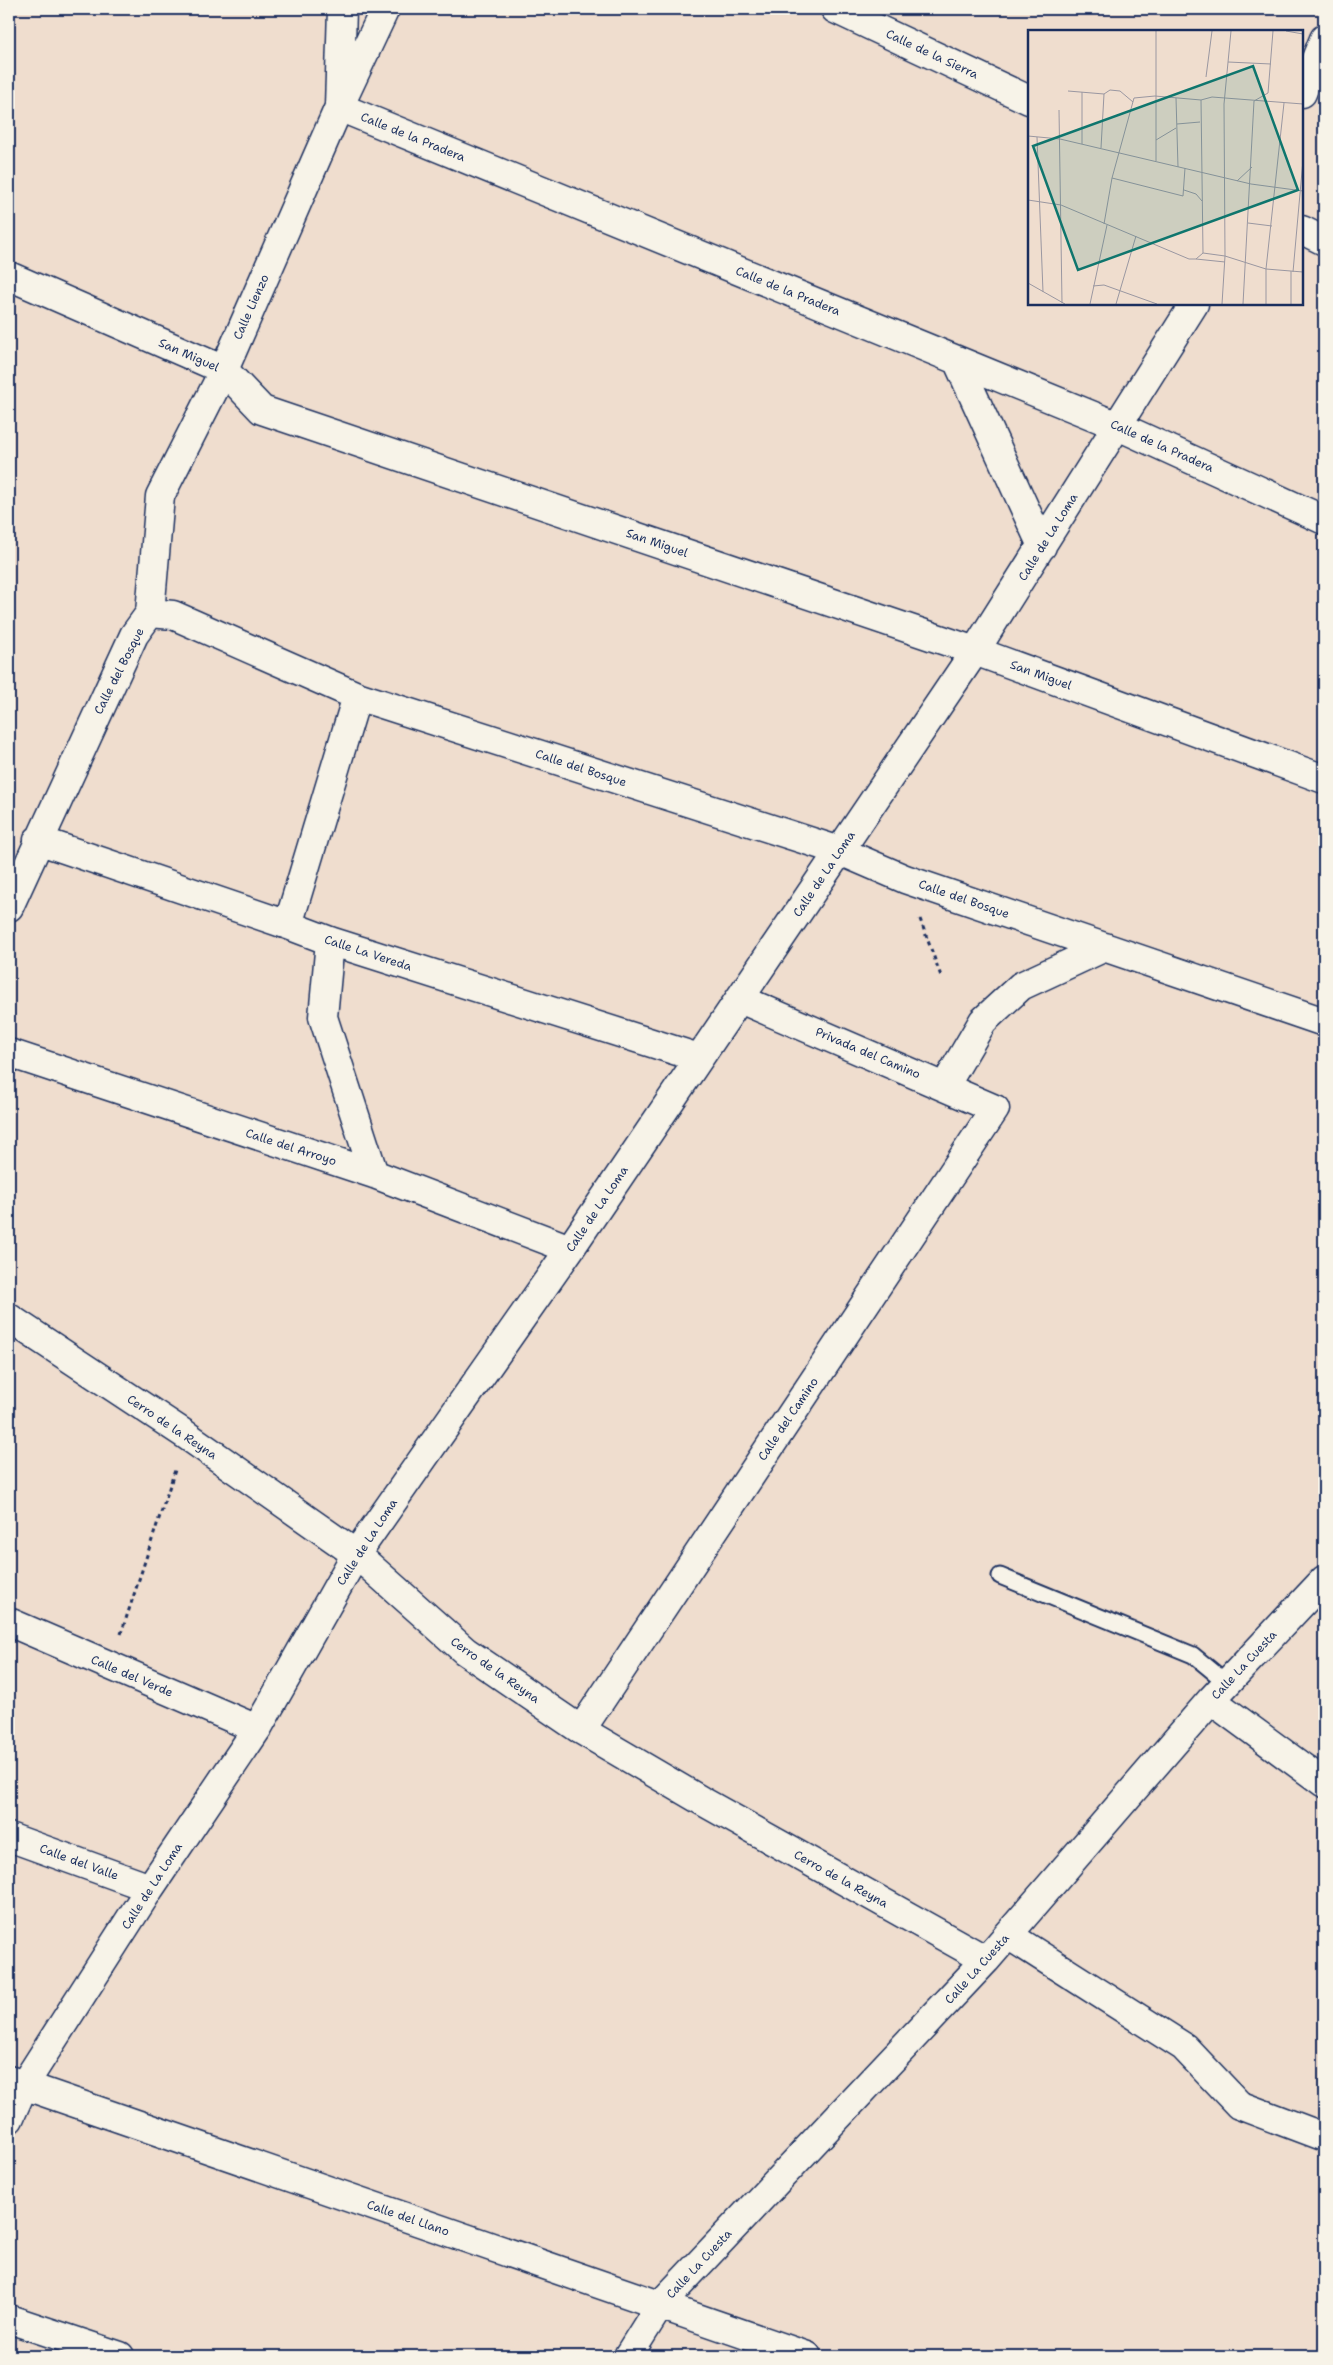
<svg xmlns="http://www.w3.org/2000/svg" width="1333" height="2365" viewBox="0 0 1333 2365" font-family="'Shantell Sans',sans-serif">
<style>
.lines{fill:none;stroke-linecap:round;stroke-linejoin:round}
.service-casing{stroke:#1b2f5e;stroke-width:19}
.minor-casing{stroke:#1b2f5e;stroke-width:31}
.path{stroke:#1b2f5e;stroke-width:3;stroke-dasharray:4 4;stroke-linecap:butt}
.service{stroke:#f7f3e8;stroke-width:15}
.minor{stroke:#f7f3e8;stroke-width:28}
.labels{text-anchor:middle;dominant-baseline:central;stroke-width:4.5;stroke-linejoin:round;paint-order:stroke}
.street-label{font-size:12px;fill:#1b2f5e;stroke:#f7f3e8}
.inset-road{fill:none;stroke:#9a97a1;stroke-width:1}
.view{fill:#0f766e;fill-opacity:0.15;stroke:#0f766e;stroke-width:2.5}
.inset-edge{fill:none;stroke:#1b2f5e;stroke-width:2.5}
</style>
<rect width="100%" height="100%" fill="#efddce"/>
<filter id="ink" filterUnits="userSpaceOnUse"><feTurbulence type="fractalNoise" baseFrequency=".02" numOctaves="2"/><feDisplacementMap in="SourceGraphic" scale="10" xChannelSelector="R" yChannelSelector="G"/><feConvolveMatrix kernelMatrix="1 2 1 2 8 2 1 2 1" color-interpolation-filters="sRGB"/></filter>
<g filter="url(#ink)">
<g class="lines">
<g class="service-casing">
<path id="service" d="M1000,1576L1193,1655L1227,1683"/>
</g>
<g class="minor-casing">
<path id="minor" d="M342,9L339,107L1118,426L1324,520
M835,9L1029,100
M1302,93L1324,39
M1302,230L1324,241
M9,276L224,370L262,410L975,651L1324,779
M957,360L1042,546
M150,613L173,615L357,696L840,851L905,879L1324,1022
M150,613L160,496L224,370L339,107L385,9
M38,840L288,925L330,941L699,1058
M9,907L134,635L150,613
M288,925L357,696
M330,941L323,1017L374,1174
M9,1053L374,1174L570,1249
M945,1086L983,1021L1021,986L1105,947
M9,1318L186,1435L356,1554L465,1651L581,1730L702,1801L986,1960
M9,1622L257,1729
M1211,1700L1324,1783
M581,1730L995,1109L740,999
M9,1837L150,1888
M1008,1935L1184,2047L1239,2105L1324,2137
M9,2080L807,2356
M9,2119L24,2085L150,1888L257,1729L356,1554L570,1249L975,651L1194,304
M9,2319L120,2356
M628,2356L660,2305L986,1960L1211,1700L1324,1580"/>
</g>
<path class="path" d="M920,919L942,979
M121,1634L176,1467"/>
<use href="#service" class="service"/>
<use href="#minor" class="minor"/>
</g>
</g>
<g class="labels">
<g class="street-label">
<text transform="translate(932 54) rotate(25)">Calle de la Sierra</text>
<text transform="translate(413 137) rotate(22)">Calle de la Pradera</text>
<text transform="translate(788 291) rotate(22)">Calle de la Pradera</text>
<text transform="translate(251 307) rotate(-66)">Calle Lienzo</text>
<text transform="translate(189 355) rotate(24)">San Miguel</text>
<text transform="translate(1162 446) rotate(24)">Calle de la Pradera</text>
<text transform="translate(1048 537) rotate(-58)">Calle de La Loma</text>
<text transform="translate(657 543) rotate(19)">San Miguel</text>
<text transform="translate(119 671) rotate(-63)">Calle del Bosque</text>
<text transform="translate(1041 675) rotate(20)">San Miguel</text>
<text transform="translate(581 768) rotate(18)">Calle del Bosque</text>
<text transform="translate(824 874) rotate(-56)">Calle de La Loma</text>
<text transform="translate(964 899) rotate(19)">Calle del Bosque</text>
<text transform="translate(368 953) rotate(18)">Calle La Vereda</text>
<text transform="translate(868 1053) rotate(23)">Privada del Camino</text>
<text transform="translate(291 1147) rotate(18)">Calle del Arroyo</text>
<text transform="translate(597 1209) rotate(-56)">Calle de La Loma</text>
<text transform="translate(788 1419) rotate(-56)">Calle del Camino</text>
<text transform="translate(172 1427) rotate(34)">Cerro de la Reyna</text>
<text transform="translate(367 1542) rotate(-57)">Calle de La Loma</text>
<text transform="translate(1244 1665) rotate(-47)">Calle La Cuesta</text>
<text transform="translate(495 1670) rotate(35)">Cerro de la Reyna</text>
<text transform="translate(132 1676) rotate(23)">Calle del Verde</text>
<text transform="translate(79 1862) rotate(20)">Calle del Valle</text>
<text transform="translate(841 1879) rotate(29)">Cerro de la Reyna</text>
<text transform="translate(152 1886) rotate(-57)">Calle de La Loma</text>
<text transform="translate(977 1969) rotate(-48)">Calle La Cuesta</text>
<text transform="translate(408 2218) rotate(19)">Calle del Llano</text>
<text transform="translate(699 2264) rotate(-47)">Calle La Cuesta</text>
</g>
</g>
<g transform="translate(1028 30)">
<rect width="275" height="275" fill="#efddce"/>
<path class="inset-road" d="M258,1L275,4M200,32L243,34M178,47L184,1M40,61L76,64M76,64L82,60L92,61L105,72M148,68L150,137M173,70L175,223M31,80L34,273M149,94L172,92M0,106L32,109L223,154L275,161M9,107L15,262M128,110L148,98M54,114V62M73,118L76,64M128,131V1M84,148L155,166L157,138M209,151L224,137M156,160L168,164L174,171M0,170L33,175L161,229H168L175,223L197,226L238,239L275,242M220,193L244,196M76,194L84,148L106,68L127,66L173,70L184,67L275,74M168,229L197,232M265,242L275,130M0,253L37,274M65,256L76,255L129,274M62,274L79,195M88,274L108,206M194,274L197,226L196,74L203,1M215,274L226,71L240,63L245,1M238,274V239L256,73M263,274V241"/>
<path class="view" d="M225,36L270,160L50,240L5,116Z"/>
<rect width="275" height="275" class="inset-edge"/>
</g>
<rect width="1333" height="2365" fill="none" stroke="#f7f3e8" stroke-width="30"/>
<rect x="15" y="15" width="1303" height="2335" fill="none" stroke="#1b2f5e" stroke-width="2" filter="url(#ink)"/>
</svg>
